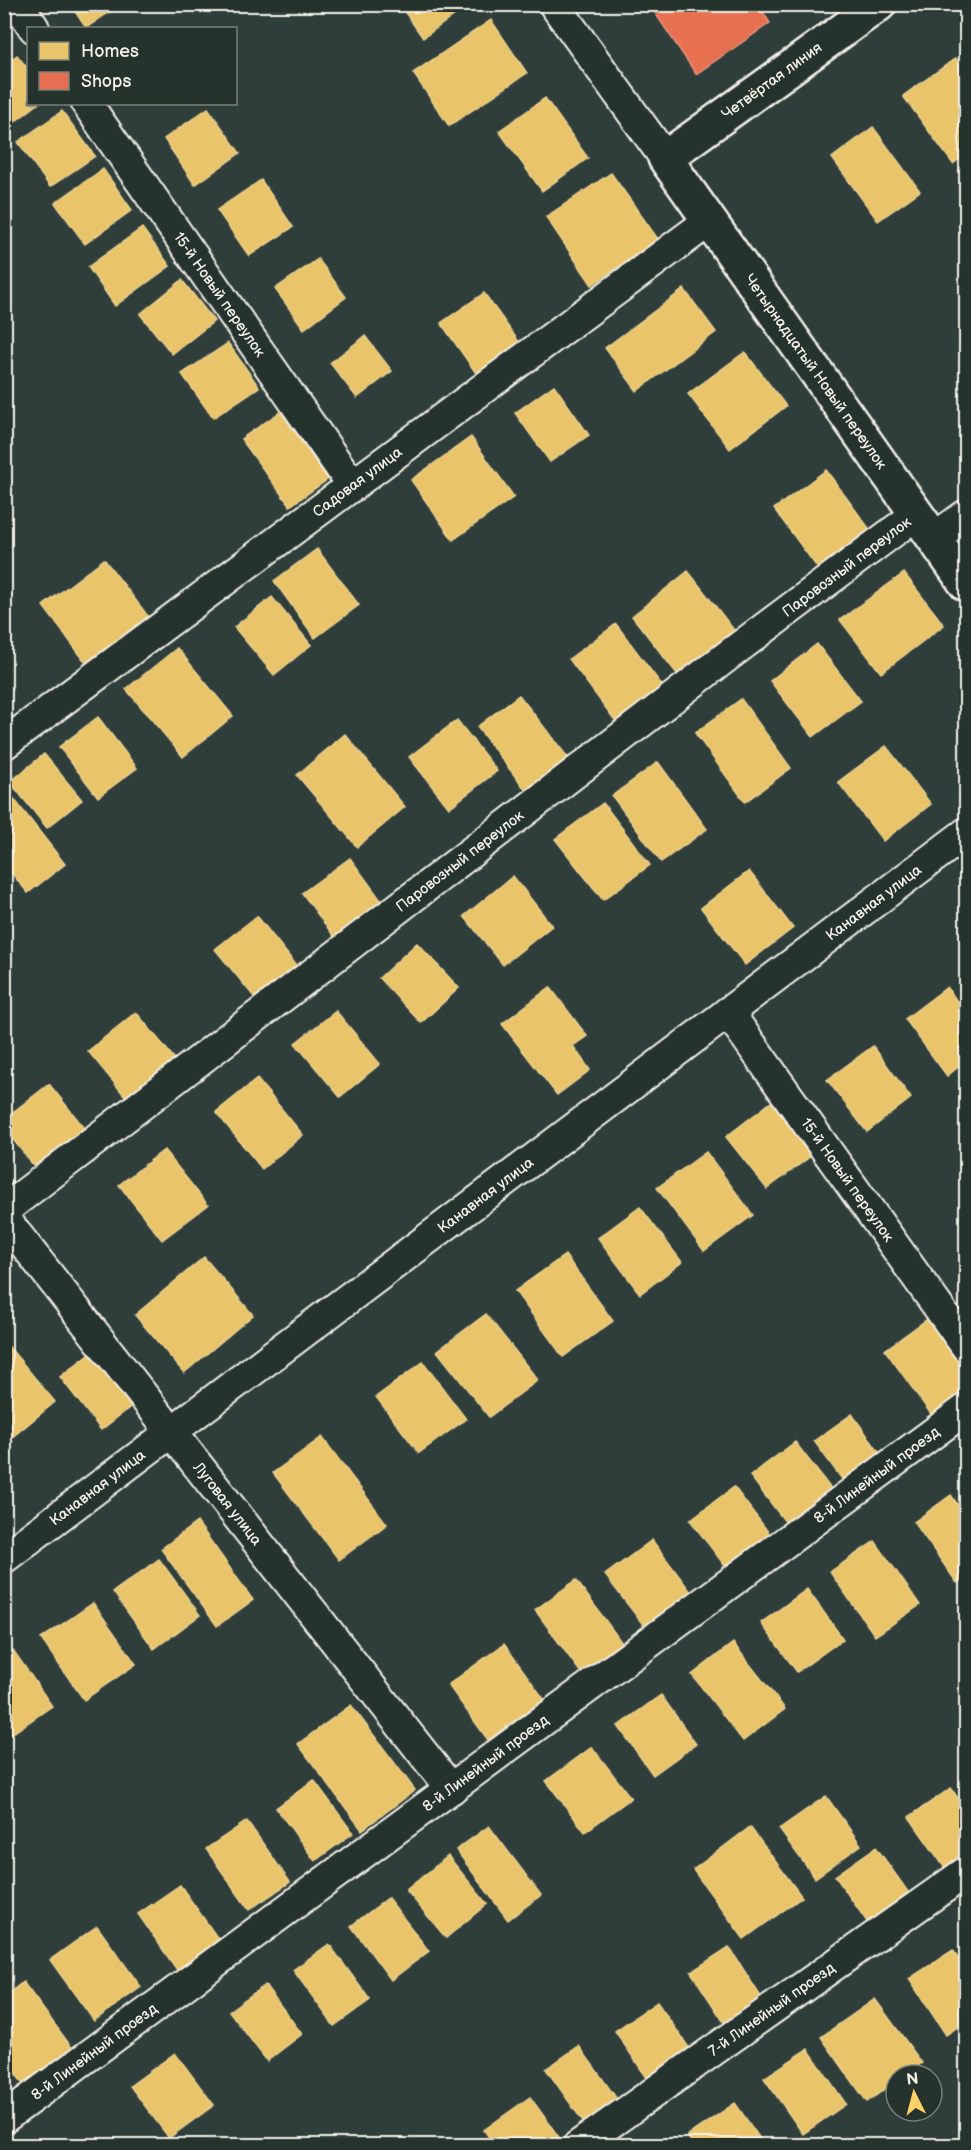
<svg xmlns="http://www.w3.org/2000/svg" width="971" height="2150" viewBox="0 0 971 2150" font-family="'Balsamiq Sans',sans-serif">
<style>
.homes{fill:#e9c46a;stroke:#ecd290;stroke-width:1.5}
.shops{fill:#e76f51;stroke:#eb967e;stroke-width:1.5}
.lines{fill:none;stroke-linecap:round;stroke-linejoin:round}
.street-casing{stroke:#f4f1e8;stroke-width:34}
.secondary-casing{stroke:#f4f1e8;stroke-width:38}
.street{stroke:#26332d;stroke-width:30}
.secondary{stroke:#26332d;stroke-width:33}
.labels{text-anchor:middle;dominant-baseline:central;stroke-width:6;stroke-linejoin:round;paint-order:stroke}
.street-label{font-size:15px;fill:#f4f1e8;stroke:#26332d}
</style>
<rect width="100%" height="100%" fill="#303e3b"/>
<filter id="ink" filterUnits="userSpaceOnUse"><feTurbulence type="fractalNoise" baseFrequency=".0167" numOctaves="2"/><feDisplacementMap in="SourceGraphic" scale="12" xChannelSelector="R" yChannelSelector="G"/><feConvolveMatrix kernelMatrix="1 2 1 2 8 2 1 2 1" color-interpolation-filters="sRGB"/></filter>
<g filter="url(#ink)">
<path class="homes" d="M70,4H121L86,28Z
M399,4H470L423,38Z
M491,20L527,73L449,126L413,73Z
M17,55L28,69V104H38L12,124L4,115V65Z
M956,58L966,72V154L953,164L903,96Z
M545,98L588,158L542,191L499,131Z
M208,108L240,153L195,185L164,139Z
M62,111L95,156L50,187L18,142Z
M873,127L920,191L878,221L832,158Z
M103,169L132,210L85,244L55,203Z
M611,173L658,239L592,285L546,217Z
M261,180L293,227L249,256L217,210Z
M142,228L170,266L115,306L88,267Z
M318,259L346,297L304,329L275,289Z
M182,280L214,321L172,354L140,314Z
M684,289L716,332L637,391L605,348Z
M484,293L522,346L478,376L441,323Z
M365,336L392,371L357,398L330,363Z
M228,343L259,387L213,418L182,374Z
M745,352L786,406L730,449L688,394Z
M554,385L589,435L550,462L515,413Z
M280,412L328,479L290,506L241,439Z
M471,437L514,497L453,540L411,480Z
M826,470L871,531L819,570L774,509Z
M317,549L359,605L315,638L274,581Z
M104,559L148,616L87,664L43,606Z
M688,571L737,634L681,679L632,616Z
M904,573L944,625L881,673L840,620Z
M272,597L311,645L274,675L234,627Z
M616,624L664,688L617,723L569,659Z
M817,644L861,701L813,737L770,681Z
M177,648L233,716L183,757L126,689Z
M519,695L570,760L528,793L477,727Z
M741,699L791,768L745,802L695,733Z
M98,717L137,768L98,797L59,747Z
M457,720L497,771L449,808L409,757Z
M345,734L405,807L357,847L297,775Z
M886,746L931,804L883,841L838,782Z
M44,754L82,800L47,828L10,782Z
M658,762L707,829L661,862L612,796Z
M7,790L65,864L28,893L4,864V792Z
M603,803L650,865L603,900L555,839Z
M350,858L386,907L338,942L302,893Z
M749,871L793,928L745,965L701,908Z
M513,876L552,926L503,965L464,916Z
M257,916L300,970L259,1003L215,949Z
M417,943L459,988L421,1023L379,978Z
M550,987L587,1036L573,1046L590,1070L557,1095L502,1024Z
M947,987L966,1014V1061L947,1076L905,1019Z
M336,1011L380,1064L340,1097L295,1043Z
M136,1012L177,1062L129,1101L88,1051Z
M873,1046L911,1098L867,1132L827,1080Z
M257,1079L303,1135L262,1169L216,1112Z
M49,1084L86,1130L37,1170L4,1128V1119Z
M775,1099L816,1152L767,1189L726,1137Z
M164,1150L208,1205L162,1240L119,1185Z
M706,1152L753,1215L704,1251L657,1188Z
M640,1207L682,1262L640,1294L598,1238Z
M565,1255L613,1321L563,1357L515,1291Z
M204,1257L253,1315L184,1373L135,1315Z
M486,1314L538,1380L489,1417L437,1351Z
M930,1317L966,1367V1392L933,1417L885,1350Z
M9,1347L55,1402L10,1439L4,1432V1351Z
M93,1351L134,1404L101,1430L60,1377Z
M423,1362L466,1419L419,1453L376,1397Z
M852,1414L884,1459L847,1486L814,1441Z
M322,1437L387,1524L339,1560L273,1473Z
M795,1442L835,1494L790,1528L750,1476Z
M734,1487L772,1537L728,1570L690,1520Z
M951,1495L966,1517V1577L957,1583L914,1522Z
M197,1522L253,1600L217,1626L161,1549Z
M652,1540L694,1596L648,1631L605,1575Z
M875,1541L920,1605L875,1636L830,1572Z
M159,1559L200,1615L154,1649L113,1592Z
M576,1580L622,1643L581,1673L535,1610Z
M807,1589L843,1639L797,1672L761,1623Z
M93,1603L136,1664L84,1700L41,1639Z
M733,1643L785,1709L743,1741L692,1675Z
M504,1644L544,1699L488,1740L448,1685Z
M13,1650L52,1706L10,1735L4,1728V1656Z
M661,1695L696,1744L653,1775L618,1726Z
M351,1705L415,1790L362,1830L298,1744Z
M592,1747L631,1798L585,1832L546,1781Z
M314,1780L353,1833L315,1861L276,1808Z
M951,1788L966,1810V1858L947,1871L909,1817Z
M826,1796L861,1845L815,1878L779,1829Z
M247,1821L290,1882L249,1910L206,1849Z
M489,1826L541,1895L508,1920L456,1850Z
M750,1827L802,1897L744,1939L693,1870Z
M876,1847L911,1896L870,1926L835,1876Z
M448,1856L487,1904L446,1938L406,1890Z
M180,1885L219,1940L177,1970L138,1914Z
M388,1898L429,1951L391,1980L351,1926Z
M97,1926L141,1987L94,2021L50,1960Z
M329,1944L370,2000L334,2026L293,1970Z
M729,1947L763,2000L725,2024L691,1972Z
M953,1950L966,1971V2021L946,2035L909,1979Z
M23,1982L73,2049L24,2085L4,2058V1997Z
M265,1985L302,2034L267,2061L229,2011Z
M875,1999L922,2063L905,2075H896V2081L867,2102L821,2037Z
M657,2002L692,2052L649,2081L615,2031Z
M579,2046L617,2099L584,2123L546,2069Z
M808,2049L846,2104L803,2134L764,2078Z
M175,2053L214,2105L169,2138L130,2086Z
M530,2097L563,2143L560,2146H495L484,2130Z
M735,2103L765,2146H694L687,2136Z"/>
<path class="shops" d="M649,4H758L770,23L696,74Z"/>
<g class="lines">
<g class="street-casing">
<g id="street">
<path d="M18,4L34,28"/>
<path d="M554,4L665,158"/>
<path id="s1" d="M87,104L353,486"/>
<path d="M934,538L966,515"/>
<path id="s2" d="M4,744L709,221"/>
<path id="s3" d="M728,1012L966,1346"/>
<path id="s4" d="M4,1210L730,654L917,514"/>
<path id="s5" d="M4,1218L451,1789"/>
<path id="s6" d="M4,1558L966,833"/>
<path id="s7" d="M4,2118L966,1409"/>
<path id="s8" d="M578,2146L966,1872"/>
</g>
</g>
<g class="secondary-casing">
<g id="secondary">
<path id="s9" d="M879,4L665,158L966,584"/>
</g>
</g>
<use href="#street" class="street"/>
<use href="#secondary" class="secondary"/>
</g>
</g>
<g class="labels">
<g class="street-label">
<text transform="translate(772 81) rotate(-36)">Четвёртая линия</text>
<text stroke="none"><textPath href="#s1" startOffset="232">15-й Новый переулок</textPath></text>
<text stroke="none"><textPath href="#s9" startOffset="525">Четырнадцатый Новый переулок</textPath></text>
<text stroke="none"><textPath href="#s2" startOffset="440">Садовая улица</textPath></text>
<text stroke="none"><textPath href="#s4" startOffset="1060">Паровозный переулок</textPath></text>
<text stroke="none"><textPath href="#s4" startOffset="574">Паровозный переулок</textPath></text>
<text stroke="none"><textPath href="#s6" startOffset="1089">Канавная улица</textPath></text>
<text stroke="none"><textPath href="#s3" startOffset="206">15-й Новый переулок</textPath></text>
<text stroke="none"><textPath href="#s6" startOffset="603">Канавная улица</textPath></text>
<text stroke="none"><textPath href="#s7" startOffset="1084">8-й Линейный проезд</textPath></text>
<text stroke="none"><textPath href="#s6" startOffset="117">Канавная улица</textPath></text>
<text stroke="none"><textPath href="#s5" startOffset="363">Луговая улица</textPath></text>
<text stroke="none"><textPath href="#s7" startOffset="598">8-й Линейный проезд</textPath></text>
<text stroke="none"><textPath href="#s8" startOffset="237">7-й Линейный проезд</textPath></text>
<text stroke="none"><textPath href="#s7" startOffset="112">8-й Линейный проезд</textPath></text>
</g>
</g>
<rect width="971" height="2150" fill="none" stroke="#26332d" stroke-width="24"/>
<rect x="12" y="12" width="947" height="2126" fill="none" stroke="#f4f1e8" stroke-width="2" filter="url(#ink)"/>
<rect x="27" y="27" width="210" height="78" fill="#26332d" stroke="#787f78" stroke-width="1.5"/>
<rect x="39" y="42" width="30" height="18" fill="#e9c46a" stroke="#787f78" stroke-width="1.5"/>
<text x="81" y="57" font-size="18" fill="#f4f1e8">Homes</text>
<rect x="39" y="72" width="30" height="18" fill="#e76f51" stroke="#787f78" stroke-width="1.5"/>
<text x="81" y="87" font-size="18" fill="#f4f1e8">Shops</text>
<g transform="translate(914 2093) rotate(354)"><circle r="28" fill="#26332d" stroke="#787f78" stroke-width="1.5"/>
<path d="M0-4.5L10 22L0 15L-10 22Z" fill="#ffd166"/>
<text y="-9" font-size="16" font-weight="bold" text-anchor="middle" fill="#f4f1e8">N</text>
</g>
</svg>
